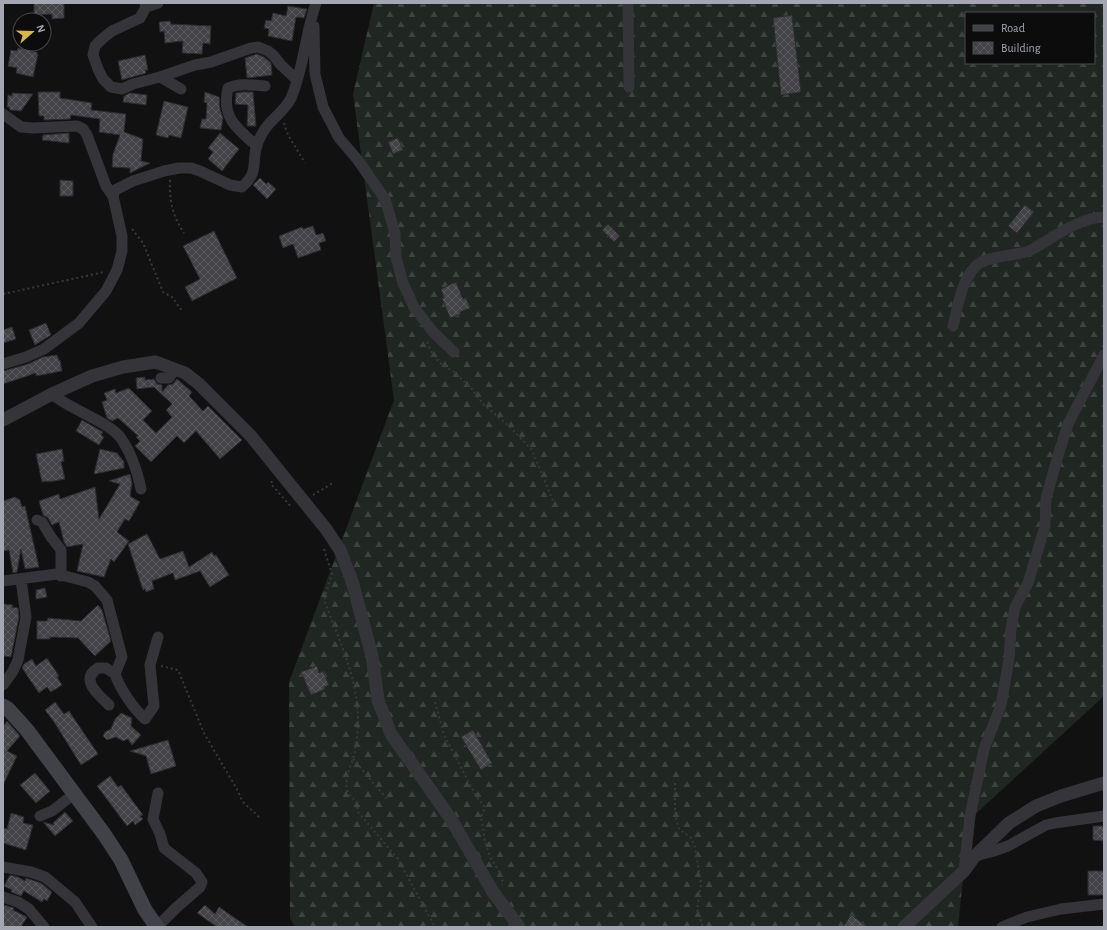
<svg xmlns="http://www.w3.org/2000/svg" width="1107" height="930" viewBox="0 0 1107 930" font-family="'Alegreya Sans',sans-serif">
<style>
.forest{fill:url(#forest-firs);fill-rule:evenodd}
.building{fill:url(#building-cross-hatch);stroke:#2c2b2e}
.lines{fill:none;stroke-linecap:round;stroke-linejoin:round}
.path{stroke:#393a3e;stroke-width:2;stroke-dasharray:2 3;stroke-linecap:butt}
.minor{stroke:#353539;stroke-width:11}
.tertiary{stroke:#353539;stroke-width:13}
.secondary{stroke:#414247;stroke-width:15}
</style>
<defs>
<pattern id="forest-firs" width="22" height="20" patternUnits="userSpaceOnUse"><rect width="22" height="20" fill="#202621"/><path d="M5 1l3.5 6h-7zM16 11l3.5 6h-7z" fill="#3d433f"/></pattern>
<pattern id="building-cross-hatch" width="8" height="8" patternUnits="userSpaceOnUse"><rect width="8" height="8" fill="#434347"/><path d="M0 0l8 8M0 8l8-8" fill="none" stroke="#5b5b5f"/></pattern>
</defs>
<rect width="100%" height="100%" fill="#111112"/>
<path class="forest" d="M374,3H1104V696L969,820L958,927H295L290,918L289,682L394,400L353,94ZM966,13H1094V63H966Z"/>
<path class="building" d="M34,3H64V18L52,19V14L34,15Z
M288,6L307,9L304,18L296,17L292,41L268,36L269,29L264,28L266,20L271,21L273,13L286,16Z
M792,15L801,92L781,95L773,18Z
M170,21L171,24L211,26L210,44L203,43L202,54L182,53L183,41L165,43L164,31L160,32L159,22Z
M18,48L36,52L38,54L33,77L16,73L17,68L8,66L11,50L17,51Z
M257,54L264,57L271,63L272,75L247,78L245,58Z
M145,55L148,70H145L146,73L122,80L118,61Z
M38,92H60V98L92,103L91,110L126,114L124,132L143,139L141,161L150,163L130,173V168L112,167L113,154L120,135L99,132L100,119L71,115L70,119L44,120V116H39Z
M205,92L219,97L220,109L223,118L221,130L200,128L202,119H206L207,103L204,102Z
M242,92H253L256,126H247L248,105L235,104L236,93Z
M12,93L33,94L21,111L10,110L9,107H7L8,95L12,96Z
M130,93L147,95L146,105L123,102L124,96Z
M164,101L188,107L181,138L169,135L168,138L156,135Z
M69,133V143L42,140L43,135Z
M220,133L239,149L222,171L208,159L213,152L208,148Z
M398,138L403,150L393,154L388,142Z
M260,178L266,184L268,182L276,189L267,199L253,185Z
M60,180L73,181V196H60Z
M1025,205L1034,212L1017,233L1008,226Z
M608,224L620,236L614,242L602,230Z
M313,226L316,235L323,233L326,241L319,243L321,250L298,258L293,244L283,248L279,236L302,227L303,229Z
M214,231L237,278L192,301L185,287L200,279L183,246Z
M456,282L463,299L466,298L470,308L460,312L461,314L450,318L442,298H444L441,289Z
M46,323L51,335L35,345L29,330Z
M12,327L16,339L3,343V330Z
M57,355L59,361L60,360L62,371L36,376V373L3,384V371L28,364L43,357Z
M145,377V380L154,379L157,384L162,385V392L168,385L173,384L177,379L192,392L189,396L203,411L208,406L242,440L220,459L196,431L184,443L177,436L151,462L135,446L140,441L136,437L138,436L118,418L112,421L107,418L102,402L107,400L104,393L115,389L116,393L129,388L152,411L143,420L156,433L172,417L166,410L172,404L154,387L137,389L136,378Z
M82,420L103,432L101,435L104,437L99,445L76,431Z
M62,449L64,461L61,462L65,479L49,482V481L42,482L36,454Z
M100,449L117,453L124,462V468L94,474Z
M130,474L132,483L130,496L140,502L129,521L125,519L117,532L129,541L114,562L111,559L104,577L77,571L83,544L67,547L64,542L59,522L52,525L48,518L43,515L39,501L59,494L60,499L95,487L99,519L120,484L109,481Z
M15,497L20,500L22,507L25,506L39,567L25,569L21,549L17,572L13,573L9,550L3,551V501Z
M147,534L160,559L183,551L189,567L212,552L214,556L216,555L229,575L210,587L200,571L175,580L173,573L152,581L154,589L146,592L145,589L143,590L128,544Z
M45,588L47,597L36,599V590Z
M3,604L13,605L12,607L18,608L19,617L11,657L3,656Z
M98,605L102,610L111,641L95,656L78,638L50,637V639H37V621H47L48,618L81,621Z
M47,658L59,676L57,677L62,685L51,692L47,687L39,693L22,668L24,664L32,659L36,666Z
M317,666L319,673L323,671L329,685L324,687L325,689L311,695L301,672Z
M55,702L64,714L69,711L98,754L81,765L54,722L45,710Z
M121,713L132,718L131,726L141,735L132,745L128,739L123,741L116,737L107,740L103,736L105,732L111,729L115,719Z
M7,721L20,736L7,751L17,756L3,785V727Z
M473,730L492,763L481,770L461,737Z
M168,740L176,766L151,774L146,756L130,751Z
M35,773L50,791L36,803L20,785Z
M110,776L118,787L121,785L143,815L140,816L143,819L135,825L133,821L127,826L97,786Z
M65,812L73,821L55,836L43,822L54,825L53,823Z
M11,813L24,817L23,823L33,825L26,850L3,843V828L7,829Z
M1093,826H1104V841L1093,840Z
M1088,871H1104V895H1088Z
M10,875L18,877L25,881L26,878L41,883L52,892L47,901L44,899L42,902L24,891L21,896L11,892L12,890L4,886Z
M4,905L14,908L13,910L27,917L21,927H3Z
M205,905L215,914L219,907L248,927H217L197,913Z
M851,915L868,927H843Z"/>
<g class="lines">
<path class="path" d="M284,123L288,135L305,163
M170,180C169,200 173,217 184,233
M132,229L143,243L163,292L172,297L183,312
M3,294L104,272
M427,342L433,355L441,364L454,372L472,389L483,404L510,427L532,450L553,501
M272,481L271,484L292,508
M313,495L333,483
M324,549L332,574L325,596V602C339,641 358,678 358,720C358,730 357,741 355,751C353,762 344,777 347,789C348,795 354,798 357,804L358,812L398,859L435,927
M161,666L178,670L204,733L238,791L242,801L259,817
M435,702L444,735L476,796L485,807L481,817L485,842L491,859L500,873L503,883L502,885
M353,759L388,800
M675,783V815L679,829L691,838L695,847L701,884L697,909L703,927
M333,923L337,927"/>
<path class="minor" d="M145,3L146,7L140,18L112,31L102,39L95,46L93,55L98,69L103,79L111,87L122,89L133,84L160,77L195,65L211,62L251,48L258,47L268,51L273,55L281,65L297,80
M628,3L629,87
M146,7L158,3
M314,26L315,74L323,107L339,138L357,159L385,199L395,233L396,257L403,283L414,307L433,332L454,352
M160,77L181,89
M3,114L21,127L33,128L77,126L83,129L87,135L106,186L113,196
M257,146C237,129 221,117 228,88C240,83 252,85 265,86
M953,326C958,306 961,281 976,266C987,256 1011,256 1026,252C1032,250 1039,245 1045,242C1060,232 1086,217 1104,217
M3,364L26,357L44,349L79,323L106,291L117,270L122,251V236L113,196L115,190L133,181L164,171L179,168H191L200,171L230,185L242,187C261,170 250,161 258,142C260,138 262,133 265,129C273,117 285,111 291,98C304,68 305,34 316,3
M161,378H169L175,369
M52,394C64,404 75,408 89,416C99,421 113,428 120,437C131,452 137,470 141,489
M37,520L42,522L51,537L61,550V576
M3,581L57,574L88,582L95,586L107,600L122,657L115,674C120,689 134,709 145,719L154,706L150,665L158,637
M3,685L13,671L18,660L26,617L21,579
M109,705C99,695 79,680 98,668H106L115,674
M40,816L52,811L74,794
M975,856L994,851L1008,846L1046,825L1055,823L1104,816
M3,867L31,872L45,877L75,902L92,927
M964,871L970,816L984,749L1001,705L1009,659L1011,629L1015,607L1028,583L1045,526L1046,499L1057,459L1068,424L1104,355
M3,897L18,902L29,909L44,927
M157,927L176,908L200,887L202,882L196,873L164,848L160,834L153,819L158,793
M1002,927L1027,917L1061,909L1104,904"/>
<path class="tertiary" d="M3,420L52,394L92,376L123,367L155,362L161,364L185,373L199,384L251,436L326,529L340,550L352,581L372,656L378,700L391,734L451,819L493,892L519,927
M904,927L964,871L975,856L1009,823L1036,806L1061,796L1104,783"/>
<path class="secondary" d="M3,706L8,709L27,730L104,834L121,860L145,910L157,927"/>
</g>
<rect width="1107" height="930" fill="none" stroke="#a4a7b1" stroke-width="8"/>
<rect x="965" y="12" width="130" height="52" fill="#0c0c0d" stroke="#494a4f"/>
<rect x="973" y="25" width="20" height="6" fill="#414247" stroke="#494a4f"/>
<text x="1001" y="32" font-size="12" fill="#a4a7b1">Road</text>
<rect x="973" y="42" width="20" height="12" fill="url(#building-cross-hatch)" stroke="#494a4f"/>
<text x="1001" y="52" font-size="12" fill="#a4a7b1">Building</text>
<g transform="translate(32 32) rotate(70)"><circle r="19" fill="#0c0c0d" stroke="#494a4f"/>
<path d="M0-3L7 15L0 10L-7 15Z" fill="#d9b742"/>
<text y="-6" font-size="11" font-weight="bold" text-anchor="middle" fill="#a4a7b1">N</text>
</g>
</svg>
